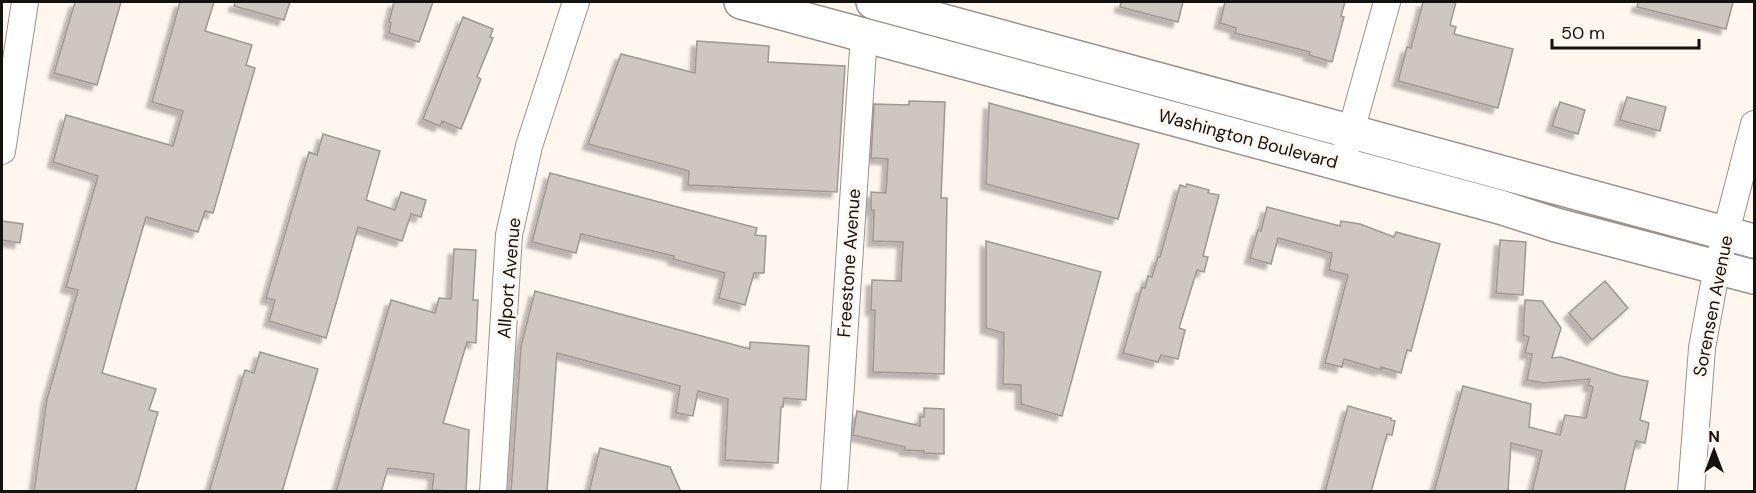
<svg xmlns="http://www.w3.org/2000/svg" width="1756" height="493" viewBox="0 0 1756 493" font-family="'DM Sans',sans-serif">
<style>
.building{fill:#cec6c0;stroke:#9f9791;stroke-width:1.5;filter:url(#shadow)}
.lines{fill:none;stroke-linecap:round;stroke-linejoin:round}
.minor-casing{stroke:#9a928c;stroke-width:28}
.major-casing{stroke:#9a928c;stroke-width:36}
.minor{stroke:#fff;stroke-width:26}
.major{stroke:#fff;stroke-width:33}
.labels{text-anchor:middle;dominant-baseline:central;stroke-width:5;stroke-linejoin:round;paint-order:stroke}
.street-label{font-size:18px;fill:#14120f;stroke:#fff6f0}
</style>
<defs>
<filter id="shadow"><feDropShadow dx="-5.5" dy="5.5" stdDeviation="1.5" flood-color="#0004"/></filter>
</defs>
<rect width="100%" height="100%" fill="#fff6f0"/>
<path class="building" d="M75,2H121L97,85L54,73Z
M180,2H214L205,31L252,45L246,65L255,68L213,213L205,211L198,232L146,217L121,304L102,373L156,389L149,410L158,412L135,492H34L47,399L78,290L66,287L98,176L53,162L66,115L173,146L183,111L152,102Z
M235,2H290L284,20L234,6Z
M394,2H433L419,42L389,33L391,23L389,22Z
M1121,2H1183L1178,22L1120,7Z
M1225,2H1345L1341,16L1344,17L1332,62L1309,55L1310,52L1235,33L1236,28L1220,23Z
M1423,2H1456L1450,25L1456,27L1454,34L1513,49L1498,108L1398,81L1407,47L1411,48Z
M1638,2H1733L1726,29L1637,7Z
M463,17L493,29L490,37L493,38L477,77L481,79L461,129L442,121L440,126L423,119Z
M697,41L769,46L768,62L845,66L837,192L688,185L689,171L588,144L621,54L695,73Z
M1627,97L1666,107L1660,131L1620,120Z
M909,101L945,102L941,198H947L944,374L873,372L875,310H871L872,280L901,281L903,242L873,241L874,210H871V192L886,193L888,159L871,158L874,104L909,105Z
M1560,102L1585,110L1578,134L1552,126Z
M989,103L1139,144L1118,219L986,184Z
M323,134L380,151L366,200L395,210L401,192L426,200L421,217L411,214L402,241L358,227L326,338L269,321L275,300L266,298L309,152L317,155Z
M550,173L757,228L755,235L766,236L764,273H754L745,305L719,298L725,273L673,259L674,256L581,234L576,253L532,242Z
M1187,184L1209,190L1208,193L1219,195L1203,256L1208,257L1204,272L1197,270L1179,328L1185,330L1178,359L1161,355L1158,362L1123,353L1142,287L1145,288L1148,276L1152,277L1158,257H1160L1180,185L1186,187Z
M1267,207L1340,226L1341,221L1360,224L1394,237L1396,232L1440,244L1411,351L1407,350L1401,373L1381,367V370L1344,359L1342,367L1325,363L1348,275L1329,270L1332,253L1278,238L1271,264L1250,258L1258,230L1261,231Z
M2,221L23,224L20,243L2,240Z
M1500,240L1526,242L1523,295L1496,293Z
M986,241L1101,272L1062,416L1021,404V385L1003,384L1004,333L986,328Z
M454,249L476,250L473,300H478L476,343L467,342L443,423L469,430L466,492L432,490L434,474L388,468L381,492H336L391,300L435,313L439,298L451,299Z
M1605,281L1628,308L1592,340L1569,313Z
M535,291L750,349V342L809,346L806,400L784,398L783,407H781L778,463L725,460L728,399L698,391L693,416L676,413L680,386L557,353L547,492H511L521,346Z
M1525,300L1542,301L1561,328L1552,358L1561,357L1621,376L1648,381L1640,420L1649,423L1645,443L1636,441L1624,492H1532L1542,451L1511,443L1508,492H1434L1463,386L1531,404L1529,427L1560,435L1565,415L1586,418L1593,387L1588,385L1590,379L1543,383L1527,380L1532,354L1525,353L1529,337L1523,335Z
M260,352L318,369L282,492H209L245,370L254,373Z
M1348,406L1391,418V420L1395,421L1392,435L1387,434L1371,492H1325Z
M924,408L944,409V454L924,453V451L905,450V447L853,435L857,411L920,426V417H924Z
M600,448L670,467L681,492H589Z"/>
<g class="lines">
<g class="minor-casing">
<path id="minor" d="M1346,149L1387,2
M2,151L25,2
M493,492L509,235L529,146L576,2
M834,492L864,34
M1691,492L1702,348L1717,267L1754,124"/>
</g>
<g class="major-casing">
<path id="major" d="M741,2L1500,207L1556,225L1754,277
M873,2L1754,241"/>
</g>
<use href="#minor" class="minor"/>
<use href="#major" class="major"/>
</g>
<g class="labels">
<g class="street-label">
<text transform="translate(1248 139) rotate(15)">Washington Boulevard</text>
<text transform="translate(849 263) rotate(-86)">Freestone Avenue</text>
<text transform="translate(509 278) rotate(-85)">Allport Avenue</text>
<text transform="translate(1713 306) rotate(-79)">Sorensen Avenue</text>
</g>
</g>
<rect width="1756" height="493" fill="none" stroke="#14120f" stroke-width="6"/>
<g transform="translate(1714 451)" stroke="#fff6f0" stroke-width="4.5" paint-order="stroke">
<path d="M0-4.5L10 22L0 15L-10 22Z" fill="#14120f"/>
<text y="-9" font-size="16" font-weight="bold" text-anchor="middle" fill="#14120f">N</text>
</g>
<path d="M1552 39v9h147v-9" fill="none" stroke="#14120f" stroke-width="3"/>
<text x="1561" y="39" font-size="18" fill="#14120f" stroke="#fff6f0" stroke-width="4.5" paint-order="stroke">50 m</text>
</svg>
